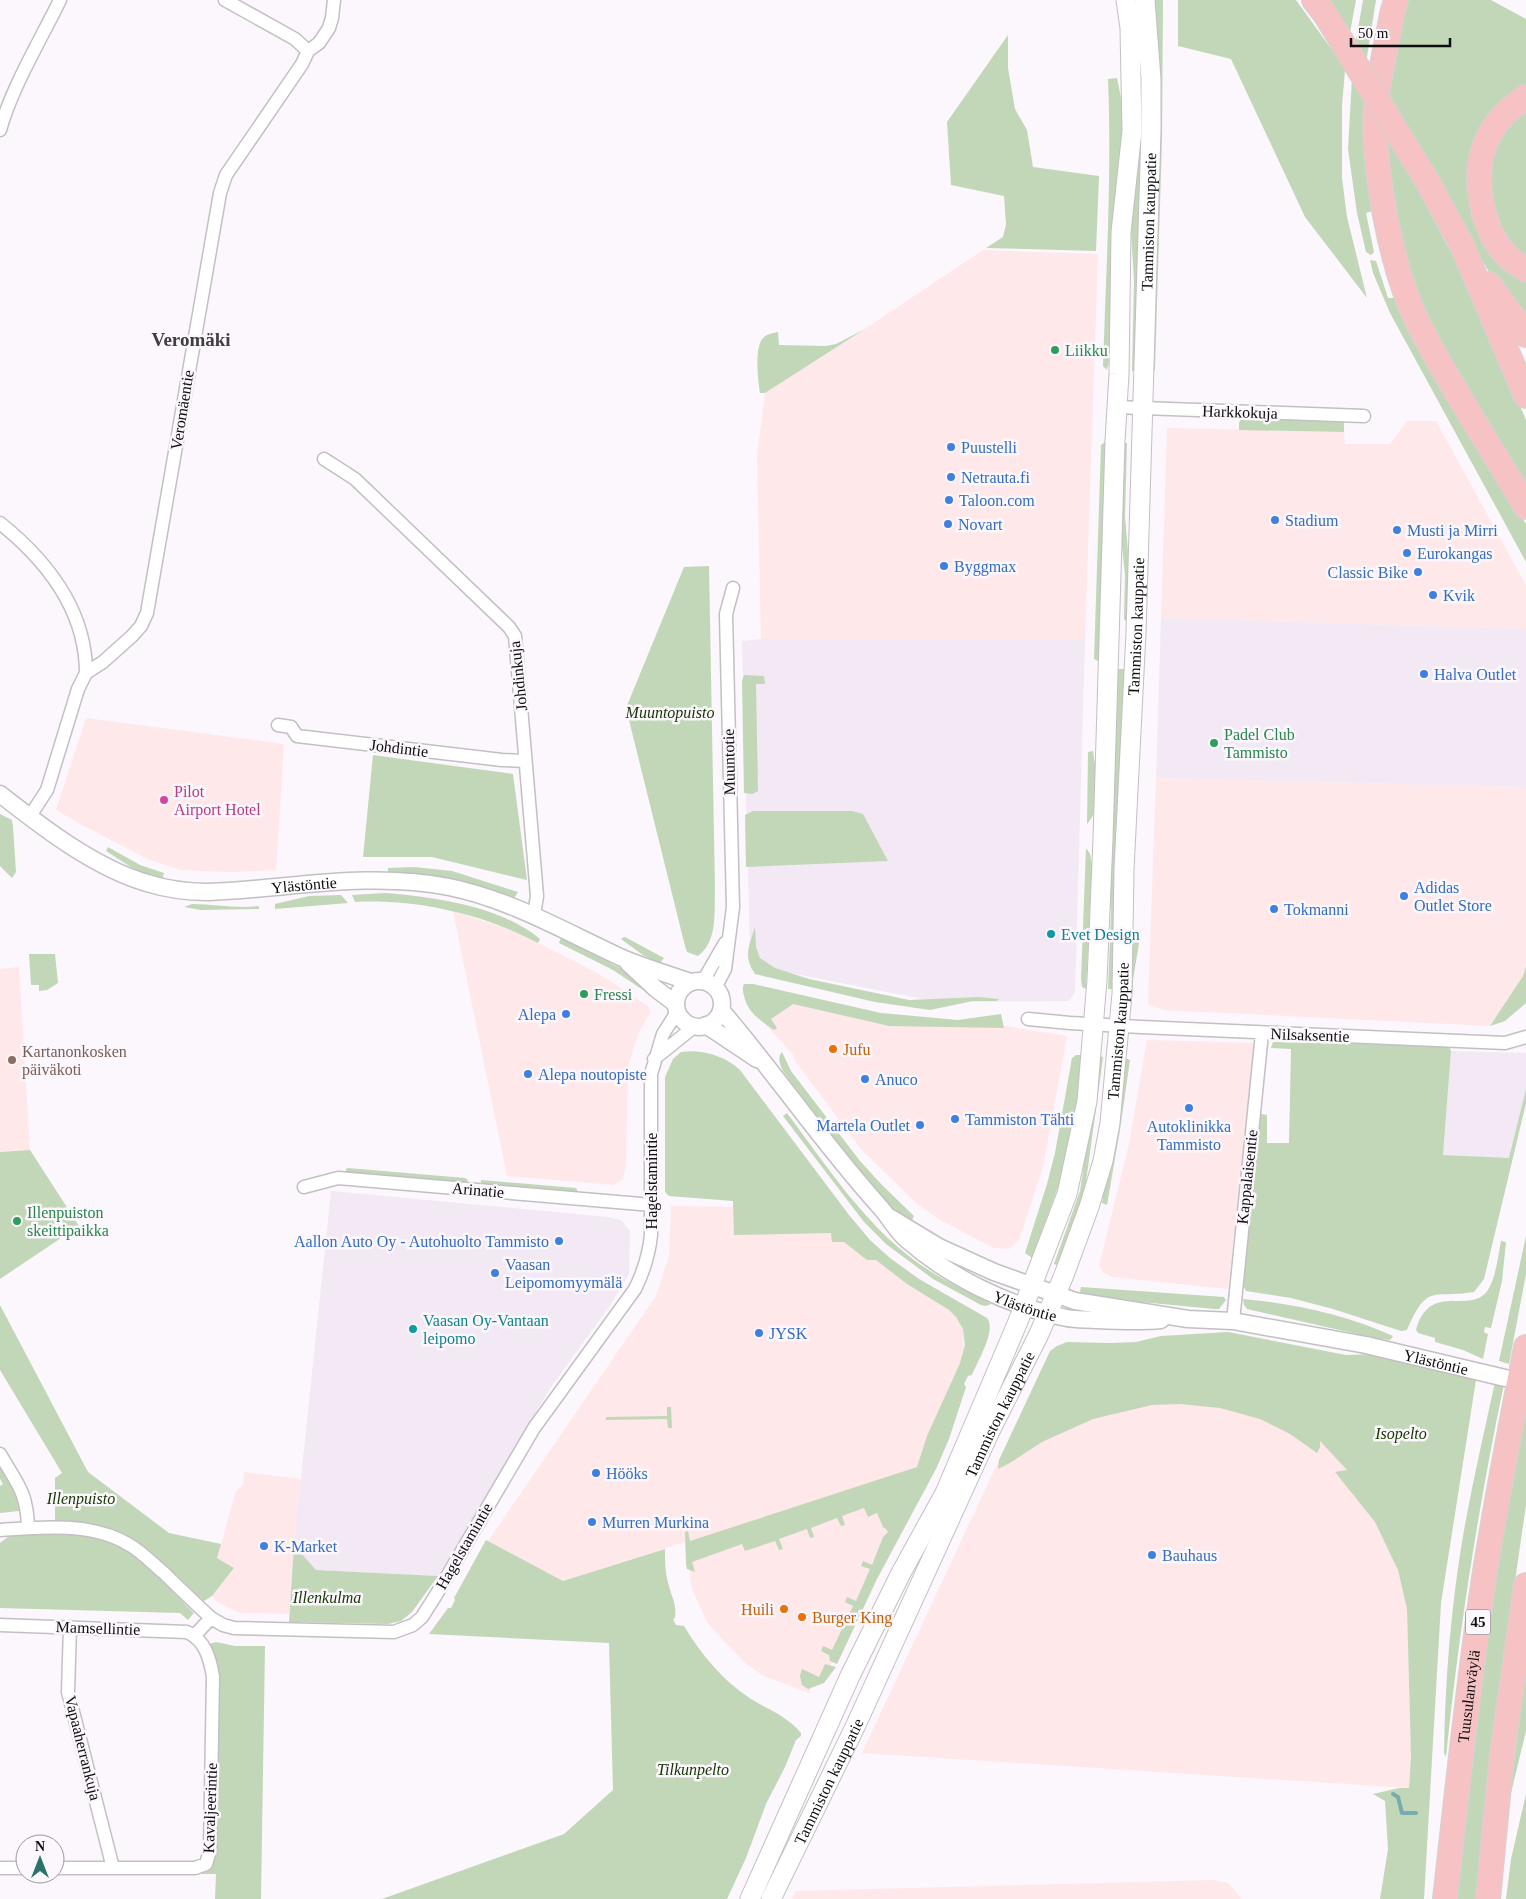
<svg xmlns="http://www.w3.org/2000/svg" width="1526" height="1899" viewBox="0 0 1526 1899" font-family="'Times New Roman',serif">
<style>
.commercial{fill:#fee8ea}
.built{fill:#f2e9f4}
.green{fill:#c1d7b8}
.lines{fill:none;stroke-linecap:round;stroke-linejoin:round}
.stream{stroke:#77aead;stroke-width:4}
.minor-casing{stroke:#c3bfc4;stroke-width:15}
.tertiary-casing{stroke:#c3bfc4;stroke-width:19}
.secondary-casing{stroke:#c3bfc4;stroke-width:21}
.motorway-casing{stroke:#d4d3d4;stroke-width:26}
.minor{stroke:#fff;stroke-width:12}
.tertiary{stroke:#fff;stroke-width:16}
.secondary{stroke:#fff;stroke-width:19}
.motorway{stroke:#f6c2c4;stroke-width:24}
.motorway-bridge-casing{stroke:#d4d3d4;stroke-width:26;stroke-linecap:butt}
.motorway-bridge{stroke:#f6c2c4;stroke-width:24}
.leisure-dot{fill:#2e9e5b;stroke:#fbf7fc;stroke-width:2}
.shop-dot{fill:#3f7fe0;stroke:#fbf7fc;stroke-width:2}
.hotel-dot{fill:#d1479c;stroke:#fbf7fc;stroke-width:2}
.culture-dot{fill:#0f9aa8;stroke:#fbf7fc;stroke-width:2}
.food-dot{fill:#e8710a;stroke:#fbf7fc;stroke-width:2}
.education-dot{fill:#8d6e63;stroke:#fbf7fc;stroke-width:2}
.labels{text-anchor:middle;dominant-baseline:central;stroke-width:5;stroke-linejoin:round;paint-order:stroke}
.shield{fill:#fbf7fc;stroke:#565356;stroke-width:1}
.shield-label{font-size:15px;font-weight:bold;fill:#0f0d0f}
.street-label{font-size:16px;fill:#0f0d0f;stroke:#fbf7fc}
.leisure-label{font-size:16px;fill:#27864d;stroke:#fbf7fc;text-anchor:start}
.shop-label{font-size:16px;fill:#366cbe;stroke:#fbf7fc;text-anchor:start}
.park-label{font-size:16px;font-style:italic;fill:#143500;stroke:#fbf7fc}
.hotel-label{font-size:16px;fill:#b23c85;stroke:#fbf7fc;text-anchor:start}
.culture-label{font-size:16px;fill:#0d838f;stroke:#fbf7fc;text-anchor:start}
.food-label{font-size:16px;fill:#c56008;stroke:#fbf7fc;text-anchor:start}
.education-label{font-size:16px;fill:#785e54;stroke:#fbf7fc;text-anchor:start}
.quarter-label{font-size:19px;font-weight:bold;fill:#413e42;stroke:#fbf7fc}
</style>
<rect width="100%" height="100%" fill="#fbf7fc"/>
<path class="commercial" d="M983,250L1098,254L1085,639H761L757,457L765,393L850,339Z
M1407,421H1436L1526,585V629L1161,618L1167,428L1344,432L1345,444H1390Z
M86,718L284,744L276,870L231,872L180,870L148,859L82,825L56,810Z
M1156,778L1526,787V966L1523,976L1490,1026L1163,1010L1148,1004Z
M453,911L517,932L599,974L648,1006L650,1013L639,1032L628,1066L626,1164L623,1179L613,1185L507,1176Z
M19,967L30,1150L0,1152V969Z
M752,994L889,1026H1006L1067,1036L1043,1167L1019,1240L1009,1249L994,1248L940,1220L916,1203L861,1149L796,1062L792,1053L752,1010Z
M1147,1040L1255,1043L1228,1289L1112,1277L1103,1272L1099,1266L1129,1144Z
M671,1206L734,1207V1233L840,1229L907,1284L949,1310L956,1317L963,1329L965,1345L960,1363L927,1436L912,1485L826,1676L813,1683L809,1693L762,1675L745,1663L708,1624L692,1589L685,1542L563,1581L488,1541L656,1296L669,1256Z
M1134,1388L1300,1422L1330,1450L1362,1487L1398,1570L1407,1609L1411,1756L1409,1788L862,1753L999,1460Z
M244,1472L301,1479L289,1614L239,1613L217,1602L212,1596L234,1568L217,1558L236,1491L243,1485Z
M1214,1880L1228,1883L1242,1899H792L796,1891Z"/>
<path class="built" d="M1161,618L1526,629V787L1156,778Z
M761,639H1085L1075,992L1069,1001L938,1002L770,969L750,951L742,641Z
M1451,1051L1526,1053V1089L1510,1159L1443,1155Z
M331,1191L608,1217L621,1220L630,1231L629,1274L609,1307L551,1387L438,1576L316,1570L294,1545Z"/>
<path class="green" d="M1133,0H1139L1143,55L1137,371H1132L1134,281L1131,229Z
M1152,0H1163L1162,140L1155,369L1154,371H1149Z
M1178,0H1296L1340,61L1345,70L1342,105V178L1347,217L1367,298L1305,217L1231,59L1178,46Z
M1324,0H1356L1349,38Z
M1363,0H1376L1366,63L1355,46Z
M1402,0H1491L1526,19V88L1470,167L1526,278V327C1473,253 1430,171 1384,92Z
M1008,35V68L1015,109L1027,130L1033,167L1099,176L1096,251L986,248L1003,237L1006,224L1004,196L951,185L947,122Z
M1117,78L1122,103L1123,135L1113,244L1109,361L1107,370L1103,366C1106,270 1112,175 1108,79Z
M1352,78L1365,100L1363,142L1372,211L1366,213L1374,252L1371,255L1366,252L1357,213L1348,149Z
M1526,106V261L1502,239L1485,183L1500,132Z
M1383,130L1415,184L1470,288L1526,420V494L1475,411L1405,273Z
M1370,260L1376,261L1388,298H1394L1468,430L1526,524V562L1390,313L1373,273Z
M865,329L765,393H760C758,380 754,348 763,338C767,334 773,333 778,332L779,345L826,346L836,344Z
M1241,418L1344,422V432L1239,430V423Z
M1105,442L1106,452L1100,662L1094,659L1101,445Z
M1122,443H1127L1125,517L1129,562L1128,620L1126,621L1124,619L1125,575L1119,517Z
M709,566L715,889C714,912 718,941 698,956L687,952L685,946L626,708L684,567Z
M1114,669H1126L1113,989H1108L1111,912L1108,863Z
M744,675L764,676L765,684H756L758,791L752,794L744,793L742,681Z
M1093,751C1096,774 1104,806 1087,824L1088,752Z
M373,755L513,774L527,880L432,857H363Z
M753,811H852L863,814L888,861L746,867L745,815Z
M0,814L12,820L13,827L16,872L12,878L0,866Z
M108,847L140,865L164,873L162,880L137,871L106,851Z
M1086,848L1090,854L1092,865L1086,989L1082,987L1081,979Z
M414,867L452,871L518,892L513,900L388,873V868Z
M385,893C434,897 501,906 540,939L538,943C483,914 417,899 355,902L352,895Z
M341,895L348,903L275,909V904L309,896Z
M192,904C214,904 237,909 259,906V909L201,910L184,907Z
M755,927L756,947L760,958L775,968L809,979L909,1000L979,997L999,999L997,1001H973L930,1010L875,1002L755,974C743,957 749,946 755,927Z
M1135,931H1141L1133,980V989L1131,991L1130,959Z
M624,937H625L664,958L659,964L643,955L621,939Z
M561,938L622,969L645,986L643,990L613,970L559,943Z
M29,954H55L58,983L47,990L39,991V985H31Z
M1526,966V1003L1505,1021L1490,1026L1523,976Z
M744,984H753L881,1013L958,1020L1001,1014L1004,1028L889,1026L793,1004L771,1019L777,1028L774,1030C760,1020 748,1013 744,996C743,991 742,988 744,984Z
M1273,1042L1449,1046L1451,1051L1443,1155L1509,1158L1526,1089V1103L1484,1279L1474,1292C1432,1299 1428,1282 1407,1330L1401,1331L1333,1309L1291,1298L1246,1291L1243,1285L1261,1114L1267,1115V1143H1289L1291,1049L1271,1048Z
M681,1052C702,1049 725,1056 740,1070L849,1215L870,1240L890,1258L919,1279L987,1318C997,1330 977,1362 972,1375L968,1376L964,1384L966,1387L949,1439L936,1469L877,1579L837,1664L830,1661L829,1655L821,1651L823,1646L832,1650L853,1606L845,1602L847,1597L856,1601L870,1569L861,1566L863,1561L872,1565L883,1537L888,1532L886,1529L883,1527L877,1513L868,1517L864,1508L842,1516L845,1525L841,1526L837,1518L811,1528L814,1537L810,1538L807,1529L779,1539L783,1549L779,1550L775,1541L745,1551L742,1544L692,1562L695,1572L687,1569L686,1564L685,1532L688,1531L690,1541L917,1467L927,1436L960,1363L965,1345L963,1329L956,1317L949,1310L907,1284L876,1260H867L844,1242H832L831,1233L734,1235L733,1201L669,1196L665,1192V1077L673,1059Z
M782,1052L791,1071L860,1161L882,1185L914,1216L912,1220C881,1212 805,1101 783,1071C780,1065 777,1058 782,1052Z
M1076,1055H1083L1080,1093L1061,1179L1032,1258L1025,1253L1047,1184L1055,1153L1072,1058Z
M1098,1056L1103,1057L1101,1073L1084,1196L1060,1266L1054,1264L1080,1191L1093,1104Z
M1125,1058L1130,1060L1120,1130L1107,1205L1102,1203L1105,1177Z
M787,1113C826,1165 862,1221 914,1260C938,1278 965,1290 991,1304L986,1306L981,1305L933,1279L886,1244L864,1222L783,1116Z
M30,1150L79,1226L0,1279V1152Z
M348,1168L465,1178L468,1180L465,1184L346,1173V1169Z
M481,1180L576,1188L578,1192L577,1193L481,1185Z
M1526,1236V1274L1509,1364L1499,1361Z
M1501,1241L1506,1242L1502,1281L1491,1328L1485,1327L1484,1332L1488,1334L1483,1359L1463,1350L1435,1342V1338L1418,1333L1416,1330C1430,1280 1470,1316 1488,1290C1496,1277 1498,1256 1501,1241Z
M1081,1287L1224,1297L1226,1300L1219,1309H1215L1098,1298L1081,1293L1080,1291Z
M1243,1299C1292,1303 1348,1315 1393,1336L1390,1340L1379,1339L1247,1309L1244,1305Z
M0,1305L88,1472L169,1533L221,1544L217,1558L234,1568L212,1596L204,1601C179,1579 144,1539 113,1529C94,1523 74,1522 55,1520V1478L62,1473L0,1370Z
M1228,1332L1346,1355L1376,1354L1476,1380L1441,1603L1424,1899H1380L1388,1849L1385,1801L1373,1794L1399,1788H1409L1411,1756L1407,1609L1398,1570L1375,1522L1335,1472L1347,1470L1320,1441V1447L1317,1453L1290,1434L1260,1419L1220,1408L1180,1404L1152,1405L1093,1419L1042,1442L1010,1463L998,1469L999,1460L1050,1351L1057,1346L1067,1342L1110,1343L1136,1342L1161,1336Z
M1495,1382L1504,1384C1478,1508 1459,1631 1446,1757L1444,1753C1445,1680 1451,1607 1463,1536C1472,1484 1484,1433 1495,1382Z
M1526,1393V1505L1505,1650L1477,1899H1454L1480,1665Z
M667,1407H671L672,1428H668L667,1419L606,1420V1417L667,1416Z
M0,1468L5,1470L19,1501V1511L0,1513V1486L3,1484L0,1479Z
M27,1534C53,1534 83,1532 108,1541C138,1551 171,1591 194,1613L188,1620L180,1613L0,1608V1543L9,1536Z
M486,1540L563,1581L665,1549C665,1562 665,1573 669,1586C672,1598 677,1605 675,1618L673,1619L676,1625L684,1626C701,1654 723,1681 751,1699C769,1710 788,1717 801,1733V1736L796,1740L785,1767L766,1804L746,1858L727,1899H382L564,1834L613,1790L609,1643L429,1634L448,1608H451L455,1600L454,1598Z
M294,1545L316,1570L438,1576L412,1612L401,1621L388,1624L289,1622Z
M216,1642L235,1646H265L261,1899H215L216,1874H200L211,1867L214,1860L217,1715L209,1644Z
M825,1664L836,1667L824,1683L808,1689L802,1685L800,1676L802,1669L819,1677Z
M1526,1668V1731L1511,1793V1785Z
M1526,1794V1899H1506L1511,1859Z"/>
<g class="lines">
<path class="stream" d="M1393,1794L1398,1797L1402,1813H1416"/>
<g class="minor-casing">
<path id="minor" d="M225,0L295,39L308,51
M0,130C12,87 40,41 60,0
M1116,407L1364,416
M324,459L355,479L509,627L515,636L537,896L534,915
M0,523C46,560 86,610 86,673
M278,725L291,727L297,736L502,760L525,761
M30,816L47,790L78,689L86,673L103,662L132,636L141,626L147,613L220,193L226,175L302,64L308,51L319,43L329,28L332,18L334,0
M703,981L725,943
M715,988L725,969L733,907L726,614L733,588
M1028,1019L1070,1023L1141,1027L1505,1043L1526,1037
M654,1059L695,1026
M304,1187L338,1178L652,1205
M1233,1321L1262,1033
M0,1454C17,1484 27,1491 28,1528
M0,1530C41,1527 91,1522 128,1544C141,1551 152,1563 164,1573C179,1588 195,1603 211,1618L223,1625L234,1628L394,1632L413,1625L422,1617L436,1595L534,1428L635,1289C644,1271 649,1254 651,1235V1074L663,1034L677,1012
M0,1625L187,1632C205,1640 210,1658 213,1677L210,1850L206,1864L195,1868H55
M70,1627L68,1692L113,1868
M195,1635L211,1618
M0,1868H25"/>
</g>
<g class="tertiary-casing">
<g id="tertiary">
<path id="s1" d="M0,794C42,827 95,868 147,883C166,889 187,892 208,892C288,889 368,871 449,887C509,899 564,931 620,957C643,967 667,974 691,982"/>
<path d="M628,963L656,989L676,1004"/>
<circle cx="699" cy="1004" r="23"/>
<path id="s2" d="M721,1010C776,1074 823,1144 880,1207C889,1217 896,1230 906,1239C949,1277 1010,1307 1067,1318C1076,1320 1087,1319 1097,1320C1118,1321 1140,1322 1161,1320"/>
<path d="M706,1025L757,1059"/>
<path id="s3" d="M891,1218L939,1247L994,1272L1075,1301L1188,1319L1233,1321L1366,1345L1505,1378"/>
</g>
</g>
<g class="secondary-casing">
<g id="secondary">
<path d="M750,1899L850,1676L901,1573L945,1493L1017,1324L1067,1194L1087,1101L1097,980L1103,839L1115,441L1119,374L1121,232L1132,131L1130,28L1126,0"/>
<path id="s4" d="M771,1899L855,1727L990,1431L1039,1334L1064,1275L1089,1207L1103,1161L1110,1123L1122,994L1124,869L1136,633L1151,131V79L1145,0"/>
</g>
</g>
<g class="motorway-casing">
<g id="motorway">
<path d="M1314,0L1325,14"/>
<path d="M1396,0L1392,14C1387,44 1378,77 1376,107C1372,167 1391,267 1417,321C1449,385 1490,445 1526,507"/>
<path d="M1526,97C1483,124 1471,166 1484,213C1488,229 1497,247 1510,259C1515,263 1521,266 1526,270"/>
<path d="M1426,179L1461,243L1526,396"/>
<path d="M1489,284L1526,335"/>
<path id="s5" d="M1445,1899C1457,1792 1468,1685 1484,1578C1496,1501 1511,1424 1526,1347"/>
<path d="M1488,1899L1502,1754L1526,1585"/>
</g>
</g>
<use href="#minor" class="minor"/>
<use href="#tertiary" class="tertiary"/>
<use href="#secondary" class="secondary"/>
<use href="#motorway" class="motorway"/>
<g class="motorway-bridge-casing">
<path id="motorway-bridge" d="M1325,14L1426,179"/>
</g>
<use href="#motorway-bridge" class="motorway-bridge"/>
</g>
<g class="leisure-dot">
<circle cx="1055" cy="350" r="5"/>
<circle cx="1214" cy="743" r="5"/>
<circle cx="584" cy="994" r="5"/>
<circle cx="17" cy="1221" r="5"/>
</g>
<g class="shop-dot">
<circle cx="951" cy="447" r="5"/>
<circle cx="951" cy="477" r="5"/>
<circle cx="949" cy="500" r="5"/>
<circle cx="1275" cy="520" r="5"/>
<circle cx="948" cy="524" r="5"/>
<circle cx="1397" cy="530" r="5"/>
<circle cx="1407" cy="553" r="5"/>
<circle cx="944" cy="566" r="5"/>
<circle cx="1418" cy="572" r="5"/>
<circle cx="1433" cy="595" r="5"/>
<circle cx="1424" cy="674" r="5"/>
<circle cx="1404" cy="896" r="5"/>
<circle cx="1274" cy="909" r="5"/>
<circle cx="566" cy="1014" r="5"/>
<circle cx="528" cy="1074" r="5"/>
<circle cx="865" cy="1079" r="5"/>
<circle cx="1189" cy="1108" r="5"/>
<circle cx="955" cy="1119" r="5"/>
<circle cx="920" cy="1125" r="5"/>
<circle cx="559" cy="1241" r="5"/>
<circle cx="495" cy="1273" r="5"/>
<circle cx="759" cy="1333" r="5"/>
<circle cx="596" cy="1473" r="5"/>
<circle cx="592" cy="1522" r="5"/>
<circle cx="264" cy="1546" r="5"/>
<circle cx="1152" cy="1555" r="5"/>
</g>
<circle class="hotel-dot" cx="164" cy="800" r="5"/>
<g class="culture-dot">
<circle cx="1051" cy="934" r="5"/>
<circle cx="413" cy="1329" r="5"/>
</g>
<g class="food-dot">
<circle cx="833" cy="1049" r="5"/>
<circle cx="784" cy="1609" r="5"/>
<circle cx="802" cy="1617" r="5"/>
</g>
<circle class="education-dot" cx="12" cy="1060" r="5"/>
<g class="labels">
<rect class="shield" x="1465.5" y="1609.5" width="25" height="25" rx="4"/>
<g class="shield-label">
<text x="1478" y="1622">45</text>
</g>
<g class="street-label">
<text stroke="none"><textPath href="#s4" startOffset="1751">Tammiston kauppatie</textPath></text>
<text transform="translate(182 410) rotate(-81)">Veromäentie</text>
<text transform="translate(1240 412) rotate(2)">Harkkokuja</text>
<text stroke="none"><textPath href="#s4" startOffset="1346">Tammiston kauppatie</textPath></text>
<text transform="translate(518 676) rotate(-96)">Johdinkuja</text>
<text transform="translate(399 748) rotate(7)">Johdintie</text>
<text transform="translate(729 762) rotate(-91)">Muuntotie</text>
<text stroke="none"><textPath href="#s1" startOffset="331">Ylästöntie</textPath></text>
<text stroke="none"><textPath href="#s4" startOffset="941">Tammiston kauppatie</textPath></text>
<text transform="translate(1310 1035) rotate(2)">Nilsaksentie</text>
<text transform="translate(1247 1177) rotate(-84)">Kappalaisentie</text>
<text transform="translate(651 1181) rotate(-90)">Hagelstamintie</text>
<text transform="translate(478 1190) rotate(5)">Arinatie</text>
<text stroke="none"><textPath href="#s2" startOffset="432">Ylästöntie</textPath></text>
<text stroke="none"><textPath href="#s3" startOffset="569">Ylästöntie</textPath></text>
<text stroke="none"><textPath href="#s4" startOffset="536">Tammiston kauppatie</textPath></text>
<text transform="translate(464 1546) rotate(-60)">Hagelstamintie</text>
<text transform="translate(98 1628) rotate(2)">Mamsellintie</text>
<text stroke="none"><textPath href="#s5" startOffset="204">Tuusulanväylä</textPath></text>
<text transform="translate(83 1748) rotate(76)">Vapaaherrankuja</text>
<text stroke="none"><textPath href="#s4" startOffset="131">Tammiston kauppatie</textPath></text>
<text transform="translate(210 1808) rotate(-88)">Kavaljeerintie</text>
</g>
<g class="leisure-label">
<text x="1065" y="350">Liikku</text>
<text x="1224" y="734">Padel Club<tspan x="1224" dy="18">Tammisto</tspan></text>
<text x="594" y="994">Fressi</text>
<text x="27" y="1212">Illenpuiston<tspan x="27" dy="18">skeittipaikka</tspan></text>
</g>
<g class="shop-label">
<text x="961" y="447">Puustelli</text>
<text x="961" y="477">Netrauta.fi</text>
<text x="959" y="500">Taloon.com</text>
<text x="1285" y="520">Stadium</text>
<text x="958" y="524">Novart</text>
<text x="1407" y="530">Musti ja Mirri</text>
<text x="1417" y="553">Eurokangas</text>
<text x="954" y="566">Byggmax</text>
<text x="1408" y="572" text-anchor="end">Classic Bike</text>
<text x="1443" y="595">Kvik</text>
<text x="1434" y="674">Halva Outlet</text>
<text x="1414" y="887">Adidas<tspan x="1414" dy="18">Outlet Store</tspan></text>
<text x="1284" y="909">Tokmanni</text>
<text x="556" y="1014" text-anchor="end">Alepa</text>
<text x="538" y="1074">Alepa noutopiste</text>
<text x="875" y="1079">Anuco</text>
<text x="965" y="1119">Tammiston Tähti</text>
<text x="910" y="1125" text-anchor="end">Martela Outlet</text>
<text x="1189" y="1126" text-anchor="middle">Autoklinikka<tspan x="1189" dy="18">Tammisto</tspan></text>
<text x="549" y="1241" text-anchor="end">Aallon Auto Oy - Autohuolto Tammisto</text>
<text x="505" y="1264">Vaasan<tspan x="505" dy="18">Leipomomyymälä</tspan></text>
<text x="769" y="1333">JYSK</text>
<text x="606" y="1473">Hööks</text>
<text x="602" y="1522">Murren Murkina</text>
<text x="274" y="1546">K-Market</text>
<text x="1162" y="1555">Bauhaus</text>
</g>
<g class="park-label">
<text x="670" y="712">Muuntopuisto</text>
<text x="1401" y="1433">Isopelto</text>
<text x="81" y="1498">Illenpuisto</text>
<text x="327" y="1597">Illenkulma</text>
<text x="693" y="1769">Tilkunpelto</text>
</g>
<g class="hotel-label">
<text x="174" y="791">Pilot<tspan x="174" dy="18">Airport Hotel</tspan></text>
</g>
<g class="culture-label">
<text x="1061" y="934">Evet Design</text>
<text x="423" y="1320">Vaasan Oy-Vantaan<tspan x="423" dy="18">leipomo</tspan></text>
</g>
<g class="food-label">
<text x="843" y="1049">Jufu</text>
<text x="774" y="1609" text-anchor="end">Huili</text>
<text x="812" y="1617">Burger King</text>
</g>
<g class="education-label">
<text x="22" y="1051">Kartanonkosken<tspan x="22" dy="18">päiväkoti</tspan></text>
</g>
<g class="quarter-label">
<text x="191" y="339">Veromäki</text>
</g>
</g>
<g transform="translate(40 1859)"><circle r="24" fill="#fbf7fc" stroke="#9d999d"/>
<path d="M0-4L9 19L0 12L-9 19Z" fill="#2a726a"/>
<text y="-8" font-size="14" font-weight="bold" text-anchor="middle" fill="#0f0d0f">N</text>
</g>
<path d="M1351 38v8h99v-8" fill="none" stroke="#0f0d0f" stroke-width="2.5"/>
<text x="1358" y="38" font-size="15" fill="#0f0d0f" stroke="#fbf7fc" stroke-width="4" paint-order="stroke">50 m</text>
</svg>
